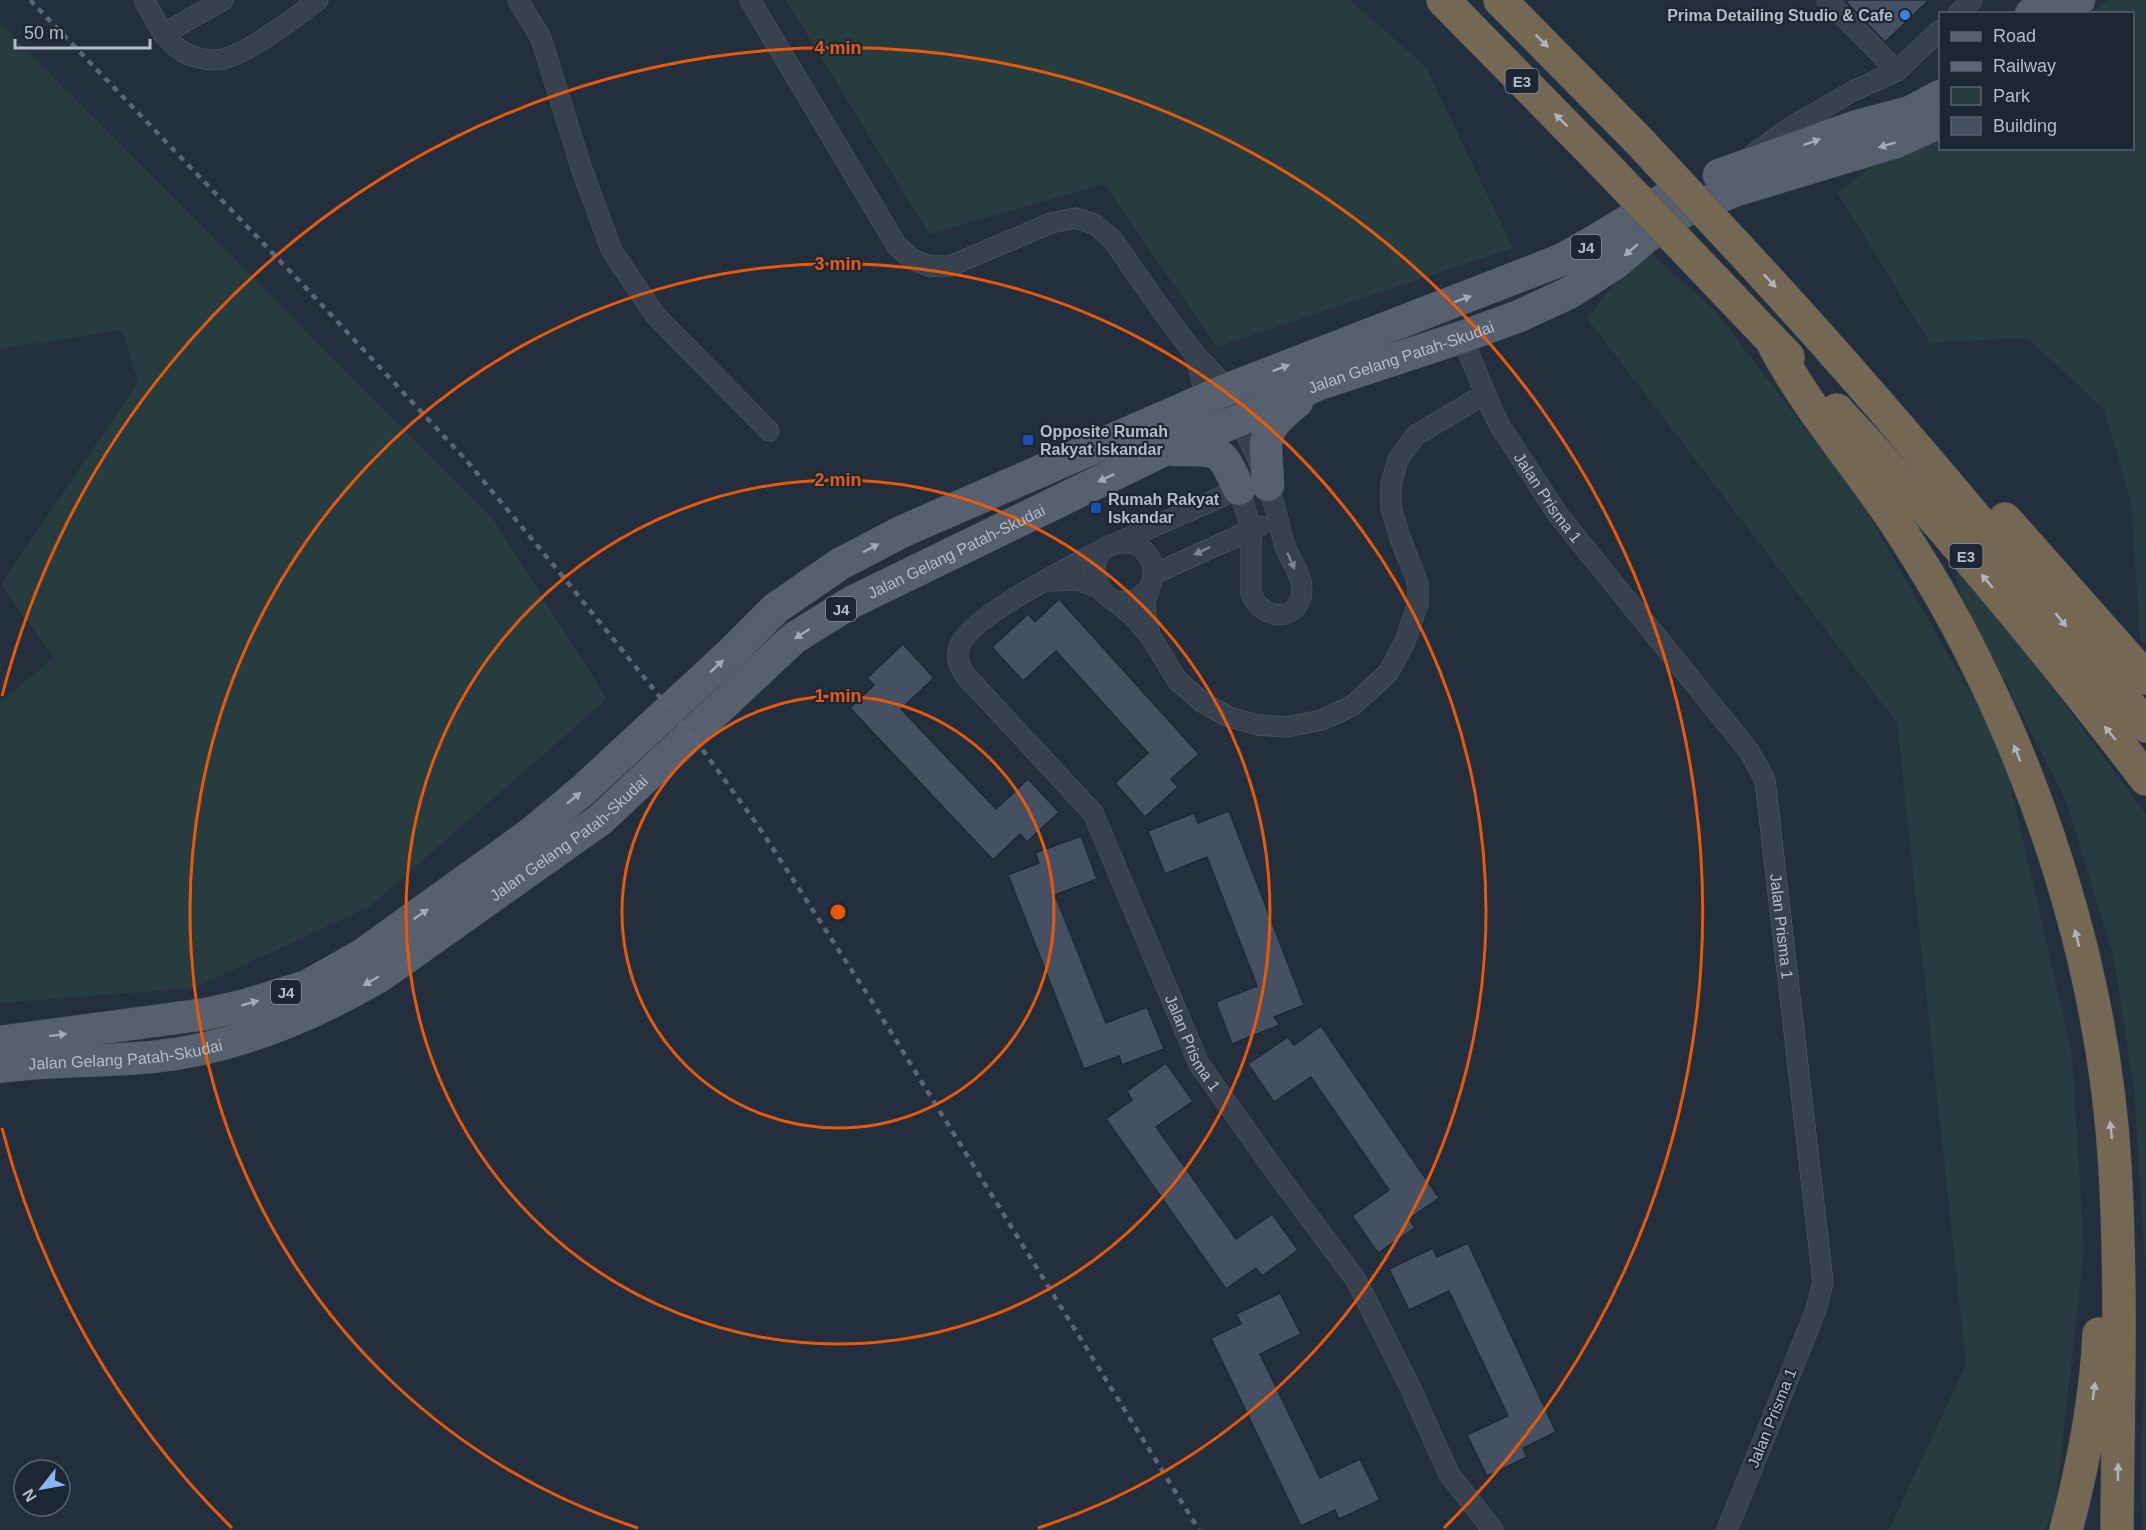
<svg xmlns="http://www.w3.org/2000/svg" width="2146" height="1530" viewBox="0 0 2146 1530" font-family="Helvetica,sans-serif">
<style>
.green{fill:#263c3f}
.building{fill:#455162;stroke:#1f2835;stroke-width:1.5}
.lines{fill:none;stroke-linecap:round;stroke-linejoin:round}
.street-casing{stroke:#565f6c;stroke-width:21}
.primary-casing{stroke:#414a57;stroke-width:33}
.highway-casing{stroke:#434c59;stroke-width:34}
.street{stroke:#38414e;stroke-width:20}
.primary{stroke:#56606e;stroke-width:32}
.highway{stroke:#746855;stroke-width:33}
.rail{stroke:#5a6575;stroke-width:4.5;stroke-dasharray:6 6;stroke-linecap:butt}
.highway-bridge-casing{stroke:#434c59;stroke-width:34;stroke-linecap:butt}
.highway-bridge{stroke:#746855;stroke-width:33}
.oneway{fill:#aeb4bd}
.oneway2{fill:#a1aab7}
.oneway3{fill:#7c8592}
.ring{fill:none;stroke:#e8590c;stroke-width:3}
.shop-dot{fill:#3f7fe0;stroke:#1d2633;stroke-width:2}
.transit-dot{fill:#1a4fb4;stroke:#1d2633;stroke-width:2}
.labels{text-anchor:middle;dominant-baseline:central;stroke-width:4.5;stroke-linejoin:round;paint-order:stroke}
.shield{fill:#1d2633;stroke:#878f9c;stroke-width:1.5}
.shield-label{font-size:15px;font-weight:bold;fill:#b4bcc9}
.poi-label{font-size:16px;font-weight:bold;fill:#b4bcc9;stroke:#1d2633;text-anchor:start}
.street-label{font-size:16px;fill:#b4bcc9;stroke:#1d2633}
.centre{fill:#e8590c;stroke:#1d2633;stroke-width:3}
.ring-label{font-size:18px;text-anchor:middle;font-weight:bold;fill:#e8590c;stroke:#1d2633;stroke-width:4.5;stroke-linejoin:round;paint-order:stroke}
</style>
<rect width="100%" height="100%" fill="#242f3e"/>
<path class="green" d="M786,0H1350L1425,66L1513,248L1217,347L1104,184L929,234Z
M2109,0H2146V644L2140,640L2131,502L2104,409L2027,338L1930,343L1837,192L1940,119V148H2132V14L2089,13Z
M0,23L493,519L607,699L369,907L194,988L0,1003V702L54,658L1,585L138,382L122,330L0,349Z
M1644,247L1716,312L1862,503L2002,749L2072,1054L2084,1249L2055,1508L2045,1530H1889L1966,1364L1897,723L1587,318Z
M1965,571L2146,814V1278L2134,1088L2114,959L2067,803L1956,585V575Z
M2146,1324V1530H2143L2141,1465Z"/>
<path class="building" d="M1849,0H1929L1885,42L1846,2Z
M1059,599L1199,754L1171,779L1178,787L1145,817L1115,783L1148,753L1056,651L1023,681L992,647L1028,614L1035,622Z
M903,644L934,678L901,709L996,809L1028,779L1059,812L1027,842L1020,834L993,860L850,708L874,685L867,678Z
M1229,811L1304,1005L1274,1017L1280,1025L1232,1044L1216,1002L1257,986L1207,857L1165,874L1148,831L1194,813L1198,823Z
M1081,836L1097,879L1055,895L1106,1023L1147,1007L1164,1049L1122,1065L1119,1056L1084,1069L1008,875L1039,863L1035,853Z
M1321,1026L1439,1198L1409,1219L1415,1228L1378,1253L1352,1216L1389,1190L1311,1077L1274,1102L1248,1064L1288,1037L1294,1045Z
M1166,1063L1193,1101L1156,1127L1236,1239L1272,1214L1298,1250L1262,1276L1256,1268L1226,1289L1106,1119L1132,1100L1127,1091Z
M1468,1243L1556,1432L1523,1448L1527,1457L1487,1476L1467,1435L1508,1416L1449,1291L1409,1310L1389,1269L1433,1248L1437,1257Z
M1280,1293L1301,1334L1260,1354L1320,1478L1360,1459L1380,1500L1339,1519L1335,1510L1301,1526L1211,1338L1241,1324L1236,1314Z"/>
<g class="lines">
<g class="street-casing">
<g id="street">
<path d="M144,0C154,17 162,37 179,49C189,57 210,62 223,59C248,53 296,17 318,0"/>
<path d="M518,0L541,38L582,170L612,251L655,315L769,431"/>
<path d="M750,0L897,246L912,259L929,266H950L1051,223L1076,218L1094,224L1112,239C1139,277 1165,317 1195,354C1205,366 1220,378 1227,392C1236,408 1242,426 1250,442C1256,456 1263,470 1268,484C1275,504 1279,526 1285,546C1291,562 1306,579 1301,597C1293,624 1260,618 1251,593V529L1236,479"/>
<path d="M1827,0L1897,71"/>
<path d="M1958,14L1972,0"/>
<path d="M163,34L223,0"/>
<path d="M1754,154L1791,127L1853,91L1897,71L1940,30"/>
<path id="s1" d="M1462,337L1492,410L1500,426L1559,516L1749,751L1765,780L1823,1282L1816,1310L1727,1530"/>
<path d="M1195,354L1209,409"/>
<path d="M1119,542L1239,489"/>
<path id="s2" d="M1108,547C1077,563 972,615 960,645C955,657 959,665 965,675L1093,813L1199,1064L1280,1178L1356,1280L1410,1387L1449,1474L1493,1530"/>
<path d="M1154,574L1260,526"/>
<path d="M1048,581L1078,580L1099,588"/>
<path d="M1147,591C1102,632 1070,546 1122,543C1140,541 1155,557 1153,575C1152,586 1145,595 1145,606C1145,616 1148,625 1150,634"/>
<path d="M1113,600L1136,619L1152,639L1177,680L1202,702L1229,717L1258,725L1286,727L1322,720L1352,706L1388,673L1405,642L1418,603V583L1400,538L1391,508V484L1398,459L1416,435L1485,394"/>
</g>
</g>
<g class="primary-casing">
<g id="primary">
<path d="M2031,14L2045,0"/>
<path d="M2065,14L2079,0"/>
<path d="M1719,175L1854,127L1910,112L1940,96"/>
<path d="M1175,450C1220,450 1220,447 1239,489"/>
<path d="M1268,485C1266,437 1258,433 1297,402"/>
<path d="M0,1042L206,1014L246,1005L307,986L362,955L529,835L582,791L732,652L776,608L840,564L901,532L1226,390L1561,260C1599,240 1633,217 1670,196"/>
<path id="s3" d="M0,1067C50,1060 101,1062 152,1057C233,1049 310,1017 380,976L600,820L794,638L852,602L1164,450L1240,420L1319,384L1462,337L1519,316L1569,293L1617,262L1646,237L1686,210L1737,190L1896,142L1940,122"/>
</g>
</g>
<g class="highway-casing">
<path id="highway" d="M1443,0L1602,162
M1500,0L1640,142
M1734,243C1879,398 2013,561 2146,726
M1705,270L1788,357
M1773,343C1806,407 1855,462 1895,522C1924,566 1952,613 1975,660C2052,815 2105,993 2115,1167C2122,1288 2118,1409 2117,1530
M1837,410C1946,528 2049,652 2146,779
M2005,519L2146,678
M2066,1530C2083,1466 2096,1401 2099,1334"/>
</g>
<use href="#street" class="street"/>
<use href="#primary" class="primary"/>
<use href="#highway" class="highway"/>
<path class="rail" d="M30,0L307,289L466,460L556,568L705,753L759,827L871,1000L1199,1530"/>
<g class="highway-bridge-casing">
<path id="highway-bridge" d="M1640,142L1734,243
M1602,162L1705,270"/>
</g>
<use href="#highway-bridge" class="highway-bridge"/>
</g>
<defs><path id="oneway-solid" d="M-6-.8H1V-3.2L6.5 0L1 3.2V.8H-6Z" transform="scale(1.5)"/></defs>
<g class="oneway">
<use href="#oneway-solid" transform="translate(1542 41) rotate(45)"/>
<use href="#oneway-solid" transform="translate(1561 120) rotate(-135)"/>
<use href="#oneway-solid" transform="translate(1770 281) rotate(47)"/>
<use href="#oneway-solid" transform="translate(1987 581) rotate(-130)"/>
<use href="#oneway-solid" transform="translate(2061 620) rotate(51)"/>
<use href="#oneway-solid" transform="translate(2110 733) rotate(-129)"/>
<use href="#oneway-solid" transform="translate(2017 753) rotate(-111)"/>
<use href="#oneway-solid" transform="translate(2077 938) rotate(-104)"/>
<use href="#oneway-solid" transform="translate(2111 1130) rotate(-96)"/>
<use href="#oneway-solid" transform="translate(2094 1391) rotate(-82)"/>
<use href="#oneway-solid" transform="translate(2118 1472) rotate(-89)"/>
</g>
<g class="oneway2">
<use href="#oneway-solid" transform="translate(1812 142) rotate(-19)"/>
<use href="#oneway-solid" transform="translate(1887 145) rotate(163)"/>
<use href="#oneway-solid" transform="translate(1631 250) rotate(139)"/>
<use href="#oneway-solid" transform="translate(1463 299) rotate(-20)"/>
<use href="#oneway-solid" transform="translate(1281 368) rotate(-21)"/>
<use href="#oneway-solid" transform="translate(1106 478) rotate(154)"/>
<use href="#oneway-solid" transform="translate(871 548) rotate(-28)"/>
<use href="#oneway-solid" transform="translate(802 634) rotate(147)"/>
<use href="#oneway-solid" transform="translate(717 666) rotate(-43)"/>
<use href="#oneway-solid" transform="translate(574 798) rotate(-39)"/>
<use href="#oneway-solid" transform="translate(421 914) rotate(-35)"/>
<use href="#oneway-solid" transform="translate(371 981) rotate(150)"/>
<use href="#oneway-solid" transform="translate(250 1003) rotate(-16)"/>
<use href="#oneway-solid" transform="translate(58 1035) rotate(-7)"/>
</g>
<g class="oneway3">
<use href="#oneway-solid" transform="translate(1202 551) rotate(155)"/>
<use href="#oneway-solid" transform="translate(1291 561) rotate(66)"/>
</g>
<g class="ring">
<circle cx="838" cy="912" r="216"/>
<circle cx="838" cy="912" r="432"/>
<path d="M638 1528A648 648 0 1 1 1038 1528"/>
<path d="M232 1528A864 864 0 0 1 2 1128M2 696A864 864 0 1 1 1444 1528"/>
</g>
<circle class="shop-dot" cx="1905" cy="15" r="6"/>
<g class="transit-dot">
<rect x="1022" y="434" width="12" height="12" rx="3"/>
<rect x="1090" y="502" width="12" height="12" rx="3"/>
</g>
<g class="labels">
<g class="shield">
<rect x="1505.5" y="69" width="33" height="24" rx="4.5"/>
<rect x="1571" y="235" width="30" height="24" rx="4.5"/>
<rect x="1949.5" y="544" width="33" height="24" rx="4.5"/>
<rect x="826" y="597" width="30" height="24" rx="4.5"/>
<rect x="271" y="980" width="30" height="24" rx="4.5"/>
</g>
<g class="shield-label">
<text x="1522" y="81">E3</text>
<text x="1586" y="247">J4</text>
<text x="1966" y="556">E3</text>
<text x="841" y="609">J4</text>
<text x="286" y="992">J4</text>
</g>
<g class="poi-label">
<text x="1893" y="15" text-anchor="end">Prima Detailing Studio &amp; Cafe</text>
<text x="1040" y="431">Opposite Rumah<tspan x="1040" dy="18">Rakyat Iskandar</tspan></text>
<text x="1108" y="499">Rumah Rakyat<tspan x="1108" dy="18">Iskandar</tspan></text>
</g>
<g class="street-label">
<text stroke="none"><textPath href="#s3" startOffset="1602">Jalan Gelang Patah-Skudai</textPath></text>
<text stroke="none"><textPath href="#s1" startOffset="183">Jalan Prisma 1</textPath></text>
<text stroke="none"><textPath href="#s3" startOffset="1116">Jalan Gelang Patah-Skudai</textPath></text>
<text stroke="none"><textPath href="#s3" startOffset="630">Jalan Gelang Patah-Skudai</textPath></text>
<text stroke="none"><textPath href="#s1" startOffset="687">Jalan Prisma 1</textPath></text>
<text stroke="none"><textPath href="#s2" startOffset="650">Jalan Prisma 1</textPath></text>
<text stroke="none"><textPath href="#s3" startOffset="126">Jalan Gelang Patah-Skudai</textPath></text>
<text transform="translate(1772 1418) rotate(-68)">Jalan Prisma 1</text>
</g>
</g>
<circle cx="838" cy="912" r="9" class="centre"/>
<g class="ring-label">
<text x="838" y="54">4 min</text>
<text x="838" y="270">3 min</text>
<text x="838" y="486">2 min</text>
<text x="838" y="702">1 min</text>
</g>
<rect x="1939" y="12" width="195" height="138" fill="#1d2633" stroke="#59626f" stroke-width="1.5"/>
<rect x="1951" y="32" width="30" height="9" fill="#56606e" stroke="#59626f" stroke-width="1.5"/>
<text x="1993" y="42" font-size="18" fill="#b4bcc9">Road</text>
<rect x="1951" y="62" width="30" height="9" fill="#5a6575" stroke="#59626f" stroke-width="1.5"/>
<text x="1993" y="72" font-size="18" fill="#b4bcc9">Railway</text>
<rect x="1951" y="87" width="30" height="18" fill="#263c3f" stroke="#59626f" stroke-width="1.5"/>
<text x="1993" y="102" font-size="18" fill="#b4bcc9">Park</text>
<rect x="1951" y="117" width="30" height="18" fill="#455162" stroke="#59626f" stroke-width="1.5"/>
<text x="1993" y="132" font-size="18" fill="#b4bcc9">Building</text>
<g transform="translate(42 1488) rotate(239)"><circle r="28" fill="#1d2633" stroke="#59626f" stroke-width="1.5"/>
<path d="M0-4.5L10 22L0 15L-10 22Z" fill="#8ab4f8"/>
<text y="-9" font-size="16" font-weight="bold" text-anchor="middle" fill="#b4bcc9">N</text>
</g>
<path d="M15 39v9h135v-9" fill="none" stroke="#b4bcc9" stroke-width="3"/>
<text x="24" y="39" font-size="18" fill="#b4bcc9" stroke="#1d2633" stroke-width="4.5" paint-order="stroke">50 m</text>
</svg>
